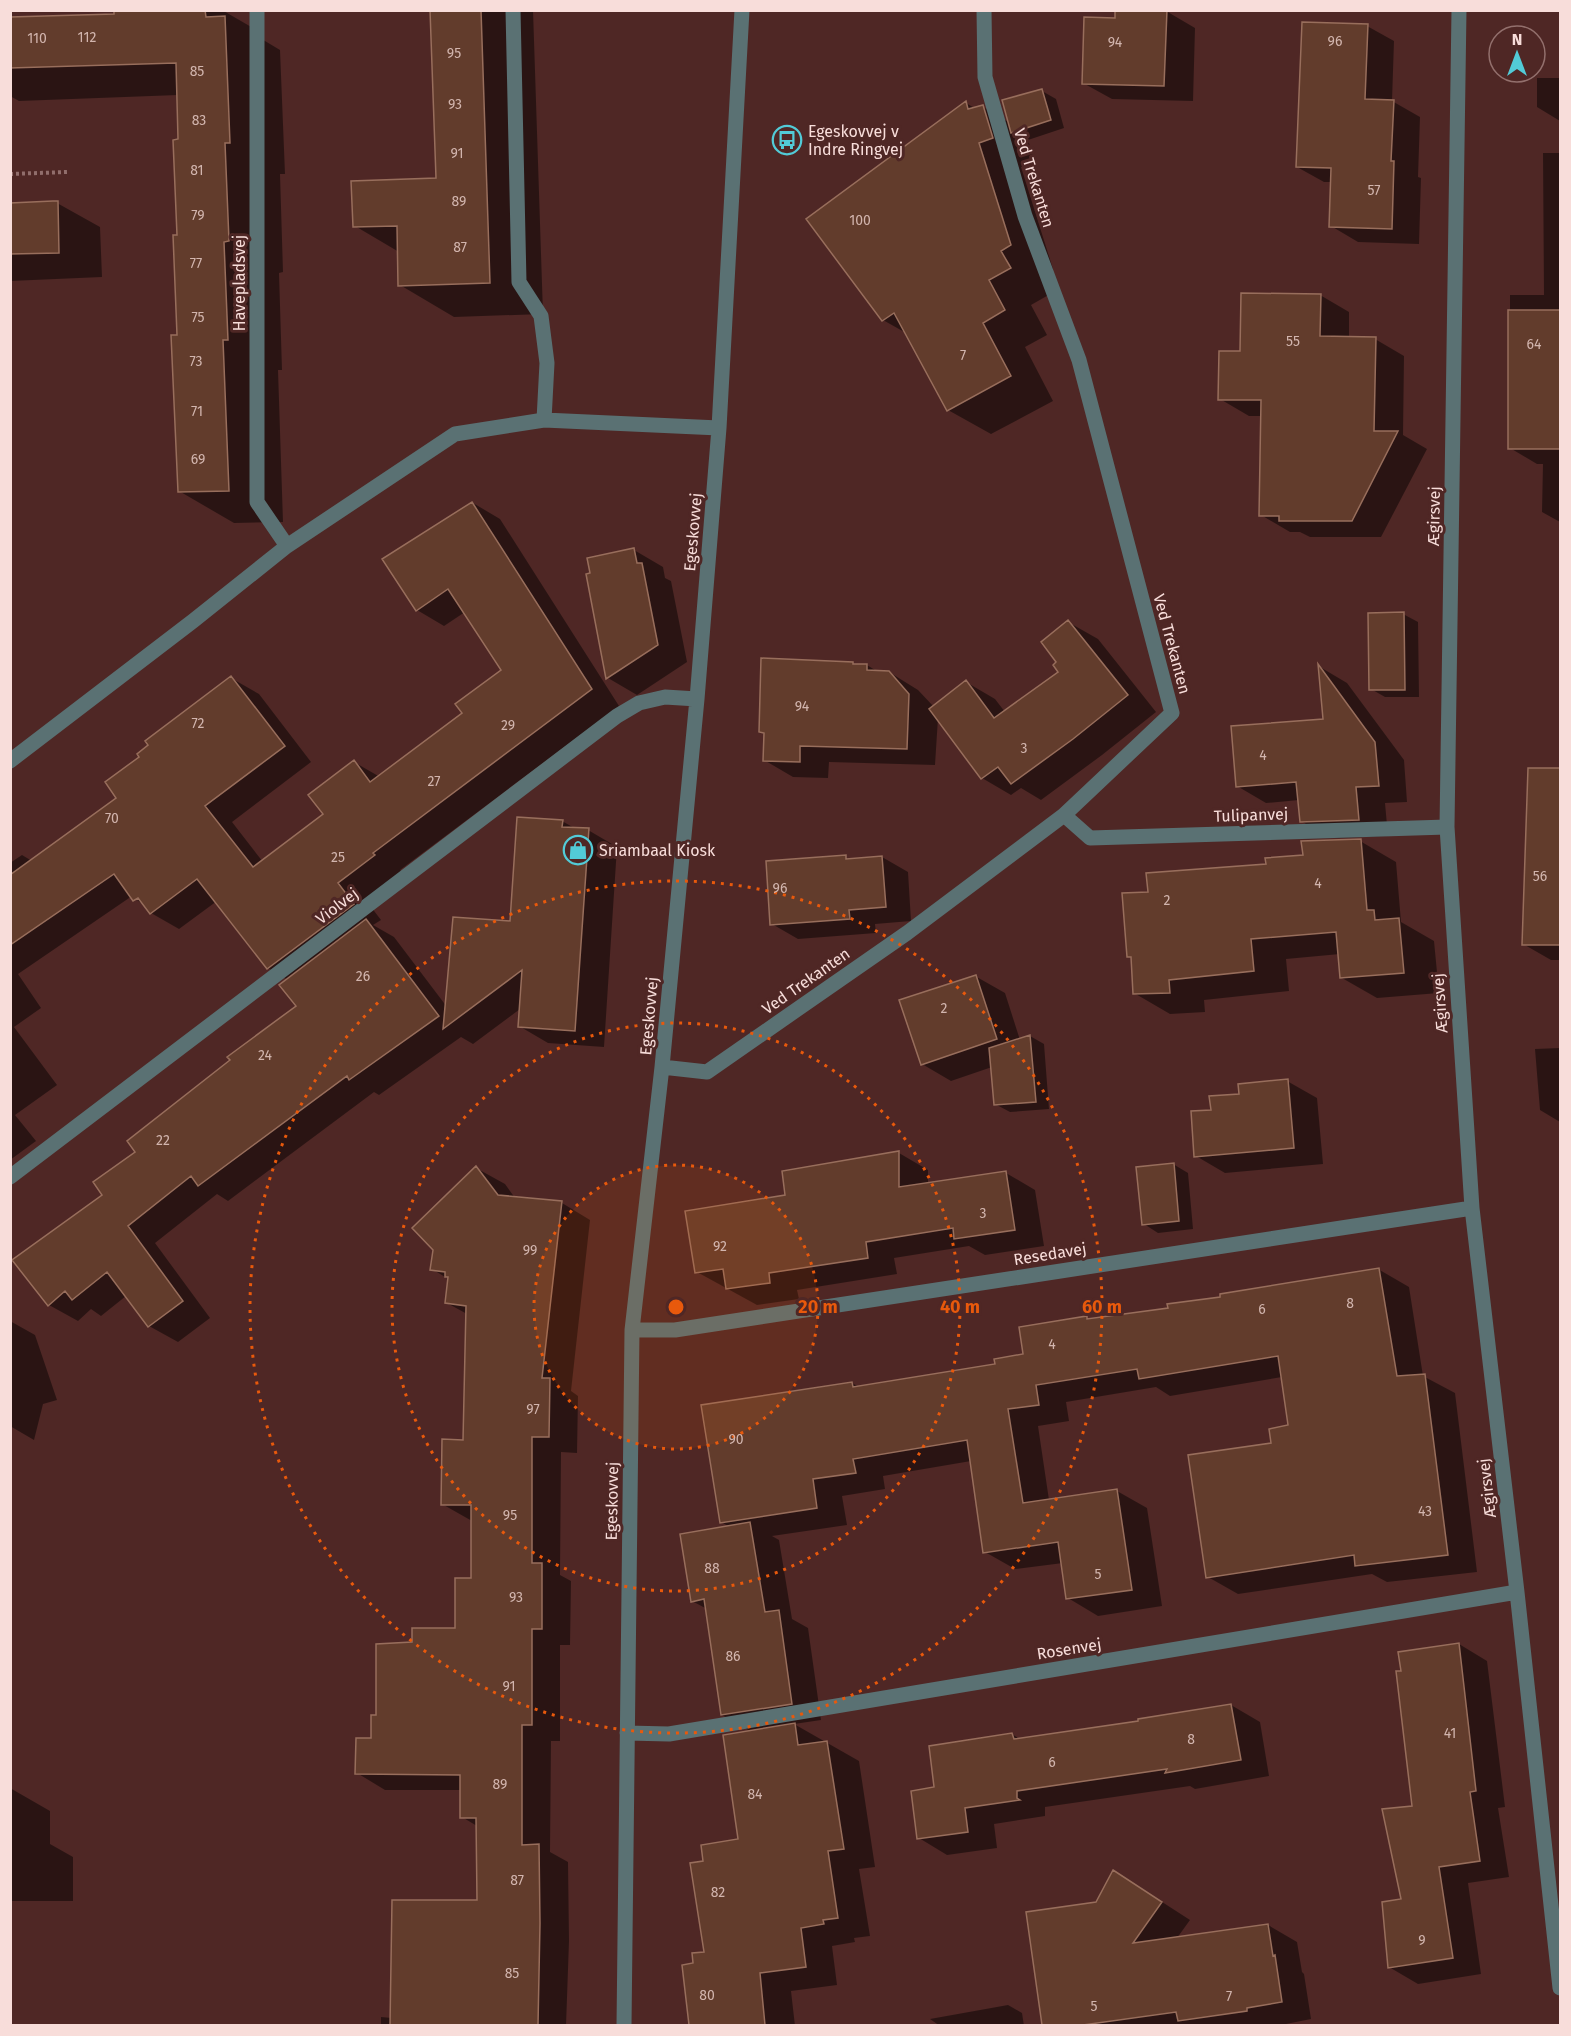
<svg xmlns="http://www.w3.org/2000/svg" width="1571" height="2036" viewBox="0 0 1571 2036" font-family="'Fira Sans',sans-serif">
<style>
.shadow{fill:#0007}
.building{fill:#623c2c;stroke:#986e5c;stroke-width:1.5}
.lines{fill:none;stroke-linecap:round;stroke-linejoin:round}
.path{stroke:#916e6c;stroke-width:4;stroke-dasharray:3 3;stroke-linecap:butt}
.minor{stroke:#5a7173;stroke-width:15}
.ring{fill:none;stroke:#e8590c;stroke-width:3;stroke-dasharray:3 6}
.labels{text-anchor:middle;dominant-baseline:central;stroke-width:6;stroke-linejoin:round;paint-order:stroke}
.number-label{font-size:14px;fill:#d2b5ae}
.poi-label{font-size:16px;fill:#f8ddda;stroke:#4f2725;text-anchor:start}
.street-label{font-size:16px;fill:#f8ddda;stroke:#4f2725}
.centre{fill:#e8590c;stroke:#4f2725;stroke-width:3}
.ring-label{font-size:18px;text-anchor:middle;font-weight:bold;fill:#e8590c;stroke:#4f2725;stroke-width:6;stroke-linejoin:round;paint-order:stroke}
</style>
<rect width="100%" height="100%" fill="#4f2725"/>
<path class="shadow" d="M115,10H222L260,32V38L280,50L285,174H280L283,272L279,273L282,370H278L283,522L234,523L179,491L178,95L19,101L10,96V19L116,15Z
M432,10H533L543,314L454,317L400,285L399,252L355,226L437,180Z
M1166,11L1195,28L1193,101L1112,99L1083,83L1117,19Z
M1367,26L1394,41L1392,101L1420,117L1418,177L1421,178L1419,244L1358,242L1331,226L1332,182H1324L1297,167Z
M1537,78H1560V121L1537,107Z
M1042,91L1056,99L1064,128L1028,140L1035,163L1021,167L1053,269L1043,276L1052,293L1031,305L1047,335L1025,347L1053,401L991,434L948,410L906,333L883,320L966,103L976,109L983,107L1010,123Z
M1543,153H1560V522L1542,512L1543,464H1537L1510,448V295H1544Z
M57,203L100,227L102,277L10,281V205Z
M1320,295L1349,312V338L1375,339L1404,356L1403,435L1427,449L1381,537H1310L1300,532H1290L1261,515L1262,416H1249L1220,399L1241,352Z
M473,503L500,519L619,706L400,870L402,872L365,899L381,920L373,925L394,937L447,1007L511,923L562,821L576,829L588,830L617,847L604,1047L548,1043L519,1026L520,1009L473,1044L461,1037L379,1095L374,1092L228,1201L217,1194L155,1243L210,1318L178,1342L149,1326L126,1296L101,1316L91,1309L78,1321L49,1305L104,1195L137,1152L298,1006L288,980L268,968L217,901L179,929L151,913L146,907L132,896L18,974L41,1008L14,1027L57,1085L15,1115L36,1141L10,1160V863L22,855L32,861L118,799L141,758L231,678L259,694L311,762L232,822L263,862L326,815L354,762L380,777L464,713L503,670L465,612L444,626L417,610Z
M634,550L663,567L665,578L671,581L687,662L637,695L608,678L588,575Z
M1403,614L1418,622L1419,697H1385L1371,689Z
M1068,622L1098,639L1156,712L1102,755L1041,800L1021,788L1011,795L982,778L938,718L935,765L829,762L828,778L793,777L764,760L765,734L760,731L867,665L878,672H889L918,690L934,707L966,682L995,699L1005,712L1060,672L1058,662Z
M1320,667L1347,683L1404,760L1407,802L1385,803L1388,836L1330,838L1301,821L1299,800L1266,803L1237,786L1324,721Z
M1527,840L1560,841V960H1551L1523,944Z
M1360,841L1396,862L1401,922L1434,941L1439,993L1377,998L1342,978L1340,954L1286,959L1289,991L1204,1000L1205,1012L1170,1014L1134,993L1132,958L1128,956L1149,893L1304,857Z
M845,857L851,860L882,857L908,872L911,921L875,924L876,933L798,939L772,924Z
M975,976L1005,993L1020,1040L1030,1036L1044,1044L1049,1109L1010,1112L995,1104L992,1067L951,1081L922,1064Z
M1560,1048V1122L1540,1110L1535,1049Z
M1287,1081L1317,1098L1323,1164L1225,1173L1196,1156L1212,1111L1240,1095Z
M899,1153L928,1170V1185L1006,1173L1035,1190L1044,1246L985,1255L969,1246L894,1258L897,1274L797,1290L799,1299L757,1305L697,1272L787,1196Z
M1173,1164L1188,1173L1193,1229L1158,1233L1144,1224Z
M476,1168L505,1184L515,1198L562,1203L590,1220L571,1391L578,1396L577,1453L561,1452L560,1575L571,1581L570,1645H560V1741H551L550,1852L568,1862L569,1941L566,2026H381V2017L392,2018L478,1902L477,1826L462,1817V1790H385L357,1773L373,1739L378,1717L414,1643L457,1630L472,1579V1521L442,1504L464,1442L467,1314L447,1303L450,1280L432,1269Z
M1378,1269L1409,1287L1423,1376L1455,1393L1477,1572L1387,1582L1372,1574L1238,1594L1208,1577L1273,1444L1290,1426L1282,1377L1170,1396L1156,1387L1066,1402L1069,1421L1038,1426L1049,1500L1117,1491L1147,1508L1162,1606L1098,1616L1068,1598L1063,1563L1015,1569L985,1552L971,1461L883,1476L885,1489L842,1496L847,1525L772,1536L779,1540L792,1619L808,1628L821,1720L794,1724L859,1761L875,1867L859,1869L870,1936L854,1938L855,1942L832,1946L837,1985L791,1991L795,2026H690L683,1966L695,1964L705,1953L704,1862L739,1840L752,1732L722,1715L707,1609L692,1601L730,1527L721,1522L852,1383L859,1387L997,1365L1025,1355L1086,1318L1091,1320L1169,1310Z
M10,1321L35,1335L57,1400L43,1404L34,1440L10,1426Z
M1459,1644L1487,1661L1505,1807L1498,1808L1509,1877L1468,1883L1481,1974L1418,1984L1389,1967L1403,1900L1413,1807L1402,1672Z
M1231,1705L1260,1722L1269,1776L1195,1789L1190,1786L1045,1807V1816L994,1824L997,1848L947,1855L919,1838L936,1788L1012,1734L1021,1740L1140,1723Z
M10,1788L50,1811V1844L73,1857V1901H10Z
M1142,1889L1190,1920L1177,1938L1268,1925L1297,1942L1302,1972L1304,1974L1311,2019L1276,2026H1044L1028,1913L1097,1903Z
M1008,2005L1022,2013L1024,2026H940L930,2019Z"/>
<path class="building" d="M114,10H205L206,17L225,16L230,143H225L229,241L224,242L228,340H223L229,491L178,492L171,335H177L173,235H177L173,140L178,139L176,63L10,68V17L114,14Z
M430,10H481L490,283L398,286L397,226L353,227L351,181L436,178Z
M1115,10H1167L1164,86L1082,84L1084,17L1115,18Z
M1302,22L1368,24L1365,99L1394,100L1391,161H1394L1392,229L1329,227L1331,168L1296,167Z
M1042,89L1051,120L1011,133L1002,100Z
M966,101L968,109L983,105L993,138L979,143L1011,245L1001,251L1011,268L989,280L1005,310L983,323L1011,376L947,411L894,313L882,321L806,219Z
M53,201H58L59,253L10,254V203Z
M1241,293L1321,294L1320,336L1376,337L1374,431H1398L1352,521H1279V516H1259L1261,400H1218L1219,351H1240Z
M1508,310H1560V449H1508Z
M472,502L592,689L373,853L375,855L338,883L354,904L267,969L197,879L150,914L138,898L133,901L114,874L10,945V875L116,798L105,782L139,757L137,754L148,745L145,741L231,676L285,746L205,806L253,867L323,814L308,795L354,760L370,782L462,713L455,704L501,670L448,589L416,611L382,559Z
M634,548L637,563H642L658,645L606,679L586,574L590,573L587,558Z
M1404,612L1405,690H1369L1368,613Z
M1068,620L1128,695L1073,739L1011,784L998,767L981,779L929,709L966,680L994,718L1058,672L1053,665L1056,662L1041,642Z
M761,658L853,662V664H867V670L889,671L909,694L907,749L800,746V762L763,761L764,733L759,732Z
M1318,664L1375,742L1379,786L1356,787L1359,820L1300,822L1296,782L1236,787L1231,726L1323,719Z
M1528,768H1560V945H1522Z
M517,817L563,820L562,827L589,828L575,1031L518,1027L522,970L443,1029L453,917L510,921Z
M1361,839L1367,910H1374L1375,920L1399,918L1404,973L1340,978L1336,932L1251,939L1254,971L1169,980L1170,993L1133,994L1131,957H1127L1122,893L1148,892L1146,873L1266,864L1265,858L1303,855L1301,841Z
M846,855V859L882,856L886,907L849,910L850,919L770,925L766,861Z
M366,919L439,1016L349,1080L347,1076L198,1186L191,1176L128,1226L183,1301L148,1327L107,1272L72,1300L65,1291L48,1306L12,1260L102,1195L93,1182L135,1152L127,1141L230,1060L227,1057L296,1006L279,985Z
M976,975L997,1039L921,1065L899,1000Z
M1030,1035L1036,1102L994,1105L989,1048Z
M1288,1079L1294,1148L1194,1157L1191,1111L1211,1110L1209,1096L1239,1094L1238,1084Z
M899,1151V1187L1006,1171L1015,1230L954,1239L953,1228L866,1242L868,1258L769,1273L770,1283L726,1289L723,1269L695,1273L685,1211L785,1195L782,1171Z
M1174,1163L1179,1221L1142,1225L1136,1167Z
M476,1166L498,1195L562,1201L542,1378H550L549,1437H532V1563H542V1629H532V1725H522V1845L539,1844L540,1923L538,2025H390L392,1900H477L476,1818H460V1775L355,1774L356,1738H371V1715H376V1644L412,1642V1628H455V1578H471V1505H441L442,1439L463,1440L466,1306L445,1303L448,1277H445V1272L430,1270L433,1250L412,1228Z
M1379,1268L1397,1376L1425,1374L1448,1555L1355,1566L1354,1555L1206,1578L1188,1455L1271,1443L1269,1429L1288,1425L1278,1356L1139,1379L1137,1369L1036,1385L1039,1405L1008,1409L1023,1503L1117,1489L1132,1590L1066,1599L1058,1542L983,1553L967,1440L853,1459L856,1473L813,1479L817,1508L720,1523L701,1405L852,1382L853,1387L995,1364L994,1359L1023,1354L1019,1327L1087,1316V1319L1168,1308L1167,1304L1220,1297V1294Z
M750,1522L765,1612L779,1610L792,1704L721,1715L704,1599L691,1602L680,1534Z
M1459,1643L1476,1791L1470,1792L1480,1861L1439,1867L1453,1958L1388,1968L1382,1902L1401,1899L1382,1809L1412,1806L1396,1671H1401L1398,1652Z
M1231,1704L1241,1760L1165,1773L1167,1769L1017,1791V1798L1020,1800L965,1808L968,1832L917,1839L911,1791L934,1787L929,1746L1012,1733L1014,1739L1138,1721V1719Z
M795,1723L798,1745L827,1741L844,1849L828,1851L838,1918L823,1920L824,1924L801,1928L806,1967L760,1973L765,2025H689L682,1965L693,1963L692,1953L704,1952L690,1863L703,1861L701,1845L738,1839L723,1735Z
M1113,1870L1162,1902L1133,1943L1268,1924L1273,1956L1275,1955L1282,2002L1247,2008V2011L1178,2021L1176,2012L1083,2025H1042L1026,1912L1096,1902Z"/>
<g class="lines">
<path class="path" d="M10,174L67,172"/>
<path class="minor" d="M513,10L519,282L541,316L547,363L544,420
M1459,10L1447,827L1472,1208L1517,1592L1560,1988
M257,11V502L287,546
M10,761L193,621L287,546L455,434L544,420L719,428
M1064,815L1090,838L1447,827
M662,1067L707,1072L907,933L1064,815L1172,713L1079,360L1025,216L985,77L984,10
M10,1177L617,716L639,703L665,697L697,699
M632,1330H675L1472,1208
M627,1733L669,1734L1517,1592
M624,2026L632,1330L662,1067L697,699L719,428L742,10"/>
</g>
<circle cx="676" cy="1307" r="142" fill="#e8590c" fill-opacity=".12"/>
<g class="ring">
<circle cx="676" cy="1307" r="142"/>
<circle cx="676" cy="1307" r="284"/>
<circle cx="676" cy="1307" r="426"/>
</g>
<defs>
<g id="bus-ring" transform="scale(1.5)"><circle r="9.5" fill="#4f2725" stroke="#52cbd7" stroke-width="1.5"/><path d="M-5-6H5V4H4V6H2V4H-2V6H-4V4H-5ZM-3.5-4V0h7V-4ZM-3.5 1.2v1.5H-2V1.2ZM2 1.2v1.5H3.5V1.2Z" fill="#52cbd7"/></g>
<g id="shop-ring" transform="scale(1.5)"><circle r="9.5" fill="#4f2725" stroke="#52cbd7" stroke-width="1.5"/><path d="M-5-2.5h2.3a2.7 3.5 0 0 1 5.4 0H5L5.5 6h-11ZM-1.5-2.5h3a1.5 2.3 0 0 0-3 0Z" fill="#52cbd7"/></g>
</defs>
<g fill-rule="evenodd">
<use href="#bus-ring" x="787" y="140"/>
<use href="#shop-ring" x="578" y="850"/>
</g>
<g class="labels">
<g class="number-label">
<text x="87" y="37">112</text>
<text x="37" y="38">110</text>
<text x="1335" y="41">96</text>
<text x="1115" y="42">94</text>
<text x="454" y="53">95</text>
<text x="197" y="71">85</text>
<text x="455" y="104">93</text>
<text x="199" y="120">83</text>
<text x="457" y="153">91</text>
<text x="197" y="170">81</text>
<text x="1374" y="190">57</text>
<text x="459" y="201">89</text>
<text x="198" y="215">79</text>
<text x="860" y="220">100</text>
<text x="460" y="247">87</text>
<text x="196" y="263">77</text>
<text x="198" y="317">75</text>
<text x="1293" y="341">55</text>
<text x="1534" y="344">64</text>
<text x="963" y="355">7</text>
<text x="196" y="361">73</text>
<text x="197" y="411">71</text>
<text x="198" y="459">69</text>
<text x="802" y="706">94</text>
<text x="198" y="723">72</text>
<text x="508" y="725">29</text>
<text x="1024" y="748">3</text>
<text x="1263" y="755">4</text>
<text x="434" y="781">27</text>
<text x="112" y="818">70</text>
<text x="338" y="857">25</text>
<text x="1540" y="876">56</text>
<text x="1318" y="883">4</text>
<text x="780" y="888">96</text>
<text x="1167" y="900">2</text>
<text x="363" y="976">26</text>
<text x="944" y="1008">2</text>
<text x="265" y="1055">24</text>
<text x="163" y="1140">22</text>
<text x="983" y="1213">3</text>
<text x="720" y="1246">92</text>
<text x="530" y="1250">99</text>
<text x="1350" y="1303">8</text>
<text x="1262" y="1309">6</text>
<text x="1052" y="1344">4</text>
<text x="533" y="1409">97</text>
<text x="736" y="1439">90</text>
<text x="1425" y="1511">43</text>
<text x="510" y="1515">95</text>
<text x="712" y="1568">88</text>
<text x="1098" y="1574">5</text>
<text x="516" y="1597">93</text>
<text x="733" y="1656">86</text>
<text x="509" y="1686">91</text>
<text x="1450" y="1733">41</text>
<text x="1191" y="1739">8</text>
<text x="1052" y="1762">6</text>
<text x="500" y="1784">89</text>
<text x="755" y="1794">84</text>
<text x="517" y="1880">87</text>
<text x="718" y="1892">82</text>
<text x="1422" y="1940">9</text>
<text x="512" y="1973">85</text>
<text x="707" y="1995">80</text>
<text x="1229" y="1996">7</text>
<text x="1094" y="2006">5</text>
</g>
<g class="poi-label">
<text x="808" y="131">Egeskovvej v<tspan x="808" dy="18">Indre Ringvej</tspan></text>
<text x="599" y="850">Sriambaal Kiosk</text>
</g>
<g class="street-label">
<text transform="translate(1034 178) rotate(73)">Ved Trekanten</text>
<text transform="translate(239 283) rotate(-90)">Havepladsvej</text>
<text transform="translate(1434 516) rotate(-89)">Ægirsvej</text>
<text transform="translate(693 532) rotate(-85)">Egeskovvej</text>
<text transform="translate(1172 644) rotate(75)">Ved Trekanten</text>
<text transform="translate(1251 815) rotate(-2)">Tulipanvej</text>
<text transform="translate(337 906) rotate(-37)">Violvej</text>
<text transform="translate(806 981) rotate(-35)">Ved Trekanten</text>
<text transform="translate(1440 1003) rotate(-94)">Ægirsvej</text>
<text transform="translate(649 1016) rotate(-85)">Egeskovvej</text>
<text transform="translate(1050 1254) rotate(-9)">Resedavej</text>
<text transform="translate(1487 1488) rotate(-97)">Ægirsvej</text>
<text transform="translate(612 1501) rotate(-89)">Egeskovvej</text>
<text transform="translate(1069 1649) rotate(-9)">Rosenvej</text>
</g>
</g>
<circle cx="676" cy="1307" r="9" class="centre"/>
<g class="ring-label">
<text x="818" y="1313">20 m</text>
<text x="960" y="1313">40 m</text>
<text x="1102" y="1313">60 m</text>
</g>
<rect width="1571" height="2036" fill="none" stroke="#f8ddda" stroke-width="24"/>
<g transform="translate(1517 54)"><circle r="28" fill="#4f2725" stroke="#93706d" stroke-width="1.5"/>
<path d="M0-4.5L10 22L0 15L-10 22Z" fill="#52cbd7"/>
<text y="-9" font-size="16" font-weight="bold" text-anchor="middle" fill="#f8ddda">N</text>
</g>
</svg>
